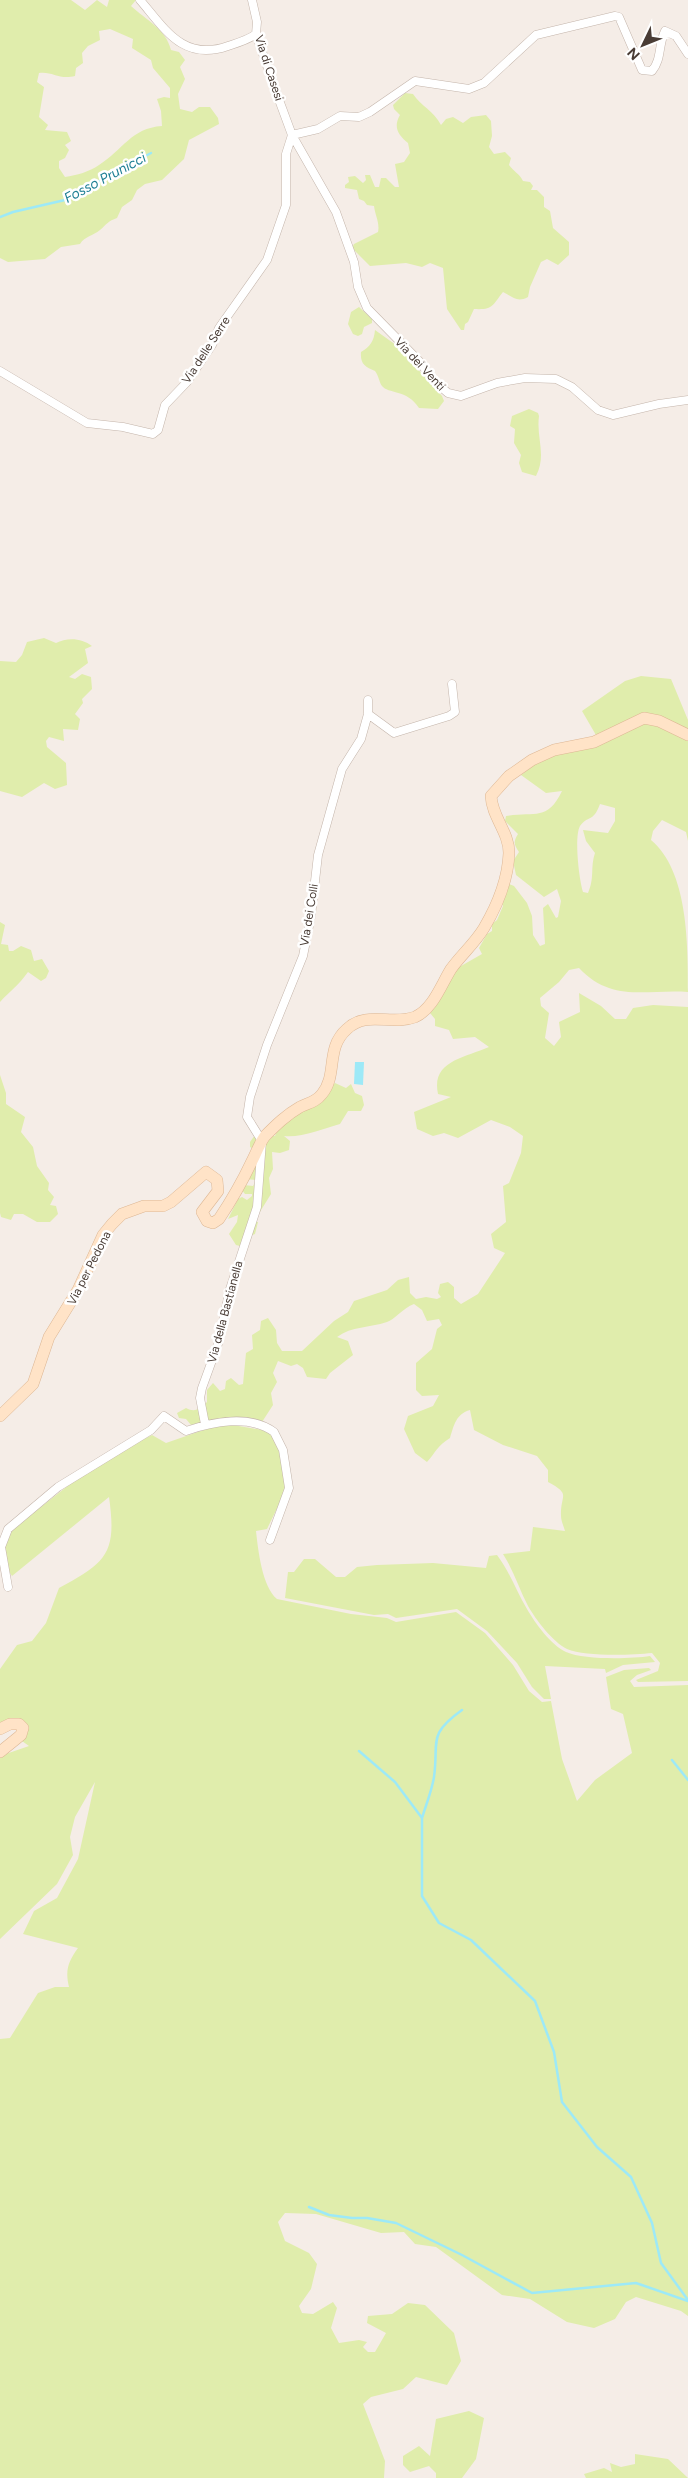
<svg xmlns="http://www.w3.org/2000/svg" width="688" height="2478" viewBox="0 0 688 2478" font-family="Figtree,sans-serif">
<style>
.green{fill:#e0edac;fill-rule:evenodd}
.water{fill:#9de9f7}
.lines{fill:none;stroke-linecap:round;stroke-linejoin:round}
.stream{stroke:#9de9f7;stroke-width:2.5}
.street-casing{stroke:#c4b5ab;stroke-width:9}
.secondary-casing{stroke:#ddb794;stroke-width:12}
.street{stroke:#fff;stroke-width:8}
.secondary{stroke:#ffe3c7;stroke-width:11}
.labels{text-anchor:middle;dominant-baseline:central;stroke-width:5;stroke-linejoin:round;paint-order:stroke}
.street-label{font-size:12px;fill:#493c35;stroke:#fff}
.water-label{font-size:14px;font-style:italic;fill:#1e7f94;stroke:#fff}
</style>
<rect width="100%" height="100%" fill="#f5ede7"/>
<path class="green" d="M0,0H71L85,10L97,0L107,7L109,0H136L131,6C146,20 166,29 171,50L179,52L185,60L180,67L185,79L178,94L180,109L192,112L199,107H210L218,118L219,124L189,140L184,159L162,180L145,184L137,190L132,200L122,207L117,218C108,221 107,224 100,230C93,236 85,236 80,244L61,247L45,259L8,262L0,258ZM110,29L133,39L132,48L151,60L153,68L170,88V98L164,97L157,99L161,111L162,126C131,128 123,150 99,165C89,172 77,175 65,177L59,168V161L65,158L69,150L65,145L71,141L67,132L45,130L48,125L39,117L44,87L37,82L39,73C52,71 59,80 75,76L76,68L83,63L82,53L88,46L100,40L99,31Z
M405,93L413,94C421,106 434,111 441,125L446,119L453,117L463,123L471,117L486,115L491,121L492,136L489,147L494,154L505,152L511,158L509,165C514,172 519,173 523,181L530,182L533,186L531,190H537L544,197V207L550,211L553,228L569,242V255L558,265L547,259L541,262L530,287L528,297C517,303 513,297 503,292C492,306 493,310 474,309L468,322L465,324L464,330H461L447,309L443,268L430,263L422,267L406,263L370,266L352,248L354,244L378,232C380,223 375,215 374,206L367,205L364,201L359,199L357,190L345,188V185L349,182L348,177L355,176L363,183L366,180L365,175H370L375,187H379L381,178H386L395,187H399L395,164L404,162L410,153L408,143C398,135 393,127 400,115L394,109L393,105Z
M359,307L372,319V323L364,327L362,334L358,336L353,334L348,324L351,312Z
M375,330L396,345L442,396L444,401L438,409L419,408C407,389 388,394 382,386C379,382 379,376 375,371C365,367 360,364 361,352C370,347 374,341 375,330Z
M529,409L538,413L539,416C536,438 547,455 536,476L522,472L519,463L521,455L514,443L515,429L510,426L512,416Z
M44,638L56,643C67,637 82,638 92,646L85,649L88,663L69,677L75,679L82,674L91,677L92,689L82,699L83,703L75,714L80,719L78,730L63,729L64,741L49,737L46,741L47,747L66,763L67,785L55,789L44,783L22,797L0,791V661L16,662L22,655L27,642Z
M641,676L671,679L688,720V841L686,832L662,820L653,831L651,840C688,871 688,943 688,992C646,989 612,1003 579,968L569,970L559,982L540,998L541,1006L549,1013L545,1038L554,1046L561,1037L559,1022L580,1012L579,993L601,1006L615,1019H626L633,1008L653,1005L688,1007V1681L638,1682L636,1680L658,1671L660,1663L652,1653C632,1655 585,1657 567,1649C553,1642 536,1620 528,1606C519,1589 514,1571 503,1554L530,1551L533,1527L565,1531C564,1527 561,1521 561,1516C560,1494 572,1495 548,1482V1470L537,1456L503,1445L474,1430L470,1410C456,1414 454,1425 450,1438C437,1446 436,1452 427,1462L415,1453L404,1429L408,1416L433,1406L439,1395L422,1396L416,1390V1363L432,1349L437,1329L442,1325L439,1319L427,1321L422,1310L414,1304C403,1308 394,1320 387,1322C369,1328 352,1326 337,1337L348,1341L353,1355L330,1373L326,1379L307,1377L303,1368L297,1364L291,1366L278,1361L273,1373L277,1382L271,1393L273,1405L262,1422C237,1419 216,1418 191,1425L186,1419L179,1418L177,1413L186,1408C195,1413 200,1409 207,1402V1390L213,1383L220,1391L225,1389L226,1381L231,1378L239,1385L243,1384L246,1353L253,1349L252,1335L260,1330L261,1321L268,1318L276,1330L277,1343L282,1351H302L334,1321L348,1312L354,1301L387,1290L398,1280L409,1277L410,1293L416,1299L426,1297L437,1299L441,1297L438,1293L440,1284L448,1282L454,1287V1298L461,1304L478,1294L505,1253L494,1248L491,1234L506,1222L503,1186L509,1183L521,1153L523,1136L510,1127L491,1120L458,1138L444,1133L433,1136L417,1129L414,1112L451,1097L438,1094C431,1061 464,1058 489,1047L475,1037L453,1039L449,1030L435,1026V1019L430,1013L454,970L482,954L479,948L487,934L492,931V924L497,920L503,906L501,902L509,884L514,886L527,903L532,916L533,935L540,946L545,944L543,908L548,904L556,918L558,917L561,901L557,889L544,897L516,875L513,861L519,852C514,845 513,842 518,834L505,821L506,816C535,811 547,822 562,791L546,793L521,775L542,759L600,742L582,711L625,681ZM600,804L615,808V821L608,833L583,830L586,841L595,853C590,868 595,877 588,893L583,892C579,879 574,837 580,826C588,815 593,823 600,804Z
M0,922L5,925L1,944L8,945L9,951H13L21,946L31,950L34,961L42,959L49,971L46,978L41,981L28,972C18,986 11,990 0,1002Z
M0,1075L6,1093V1104L25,1117L21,1132L33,1147L37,1166L49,1183L48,1190L54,1197L50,1205L56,1206L58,1214L50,1222H37L23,1214H14L11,1220L1,1217L0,1213Z
M335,1083L346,1088L351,1084L355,1093L362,1096L364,1105L361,1111H348L340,1124C323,1129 301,1138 284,1136L290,1141L289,1150L280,1153L272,1152L273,1169L269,1178L271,1194L258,1215L251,1214L249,1217L250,1221L258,1222L255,1234L247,1237L240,1246L236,1245L229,1234L237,1222L238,1215L228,1219L238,1199L242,1197L247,1200L252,1196V1194H245L241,1189L244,1185L253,1186L256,1180L246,1179L250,1171H253L254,1166H256L261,1170L257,1151L250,1147V1142L255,1135L275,1136L278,1129Z
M233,1425L268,1431L278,1442L286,1479L285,1492L267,1529L256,1531C258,1549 262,1587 277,1599L351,1614L387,1618L396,1622L456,1612L485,1633L513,1665L529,1691L542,1702L551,1701L562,1759L577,1801L595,1780L632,1753L623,1714L611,1709L606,1677L624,1670L649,1668L651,1670L637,1675L630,1681L634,1687L688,1685V2316L681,2311L636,2297L626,2302L615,2319L594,2328L567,2322L530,2299L502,2295L436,2247L415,2244L404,2232L381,2233L316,2214L285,2213L278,2222L285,2241L309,2253L317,2264L311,2289L299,2306L302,2313L313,2314L333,2302L337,2308L331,2328L339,2343L359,2340L367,2342L363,2347L368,2352H375L386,2333L367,2323L368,2316L392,2314L408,2303L425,2305L454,2333L461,2361L447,2385L416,2377L403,2389L371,2397L363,2404L385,2461L384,2478H0V2039L10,2038L38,1993L55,1987H69C65,1970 68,1962 78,1948L23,1934L34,1911L57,1898L78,1859L95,1782L75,1817L70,1837L73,1855L57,1884L0,1939V1756L29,1746L22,1741L25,1725H0V1669L17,1645L32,1641L46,1623L59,1588C107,1562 117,1553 109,1497L12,1576L8,1570L3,1546L9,1532L18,1521L37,1510L74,1481L144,1439L152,1435L166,1443L215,1426Z
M497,1555C510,1572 516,1591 527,1609C535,1623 551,1645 566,1652C584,1660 630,1659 650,1656L655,1662L623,1665L606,1673L605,1669L545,1666L551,1699H544L532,1687L517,1663L487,1631L457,1609L396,1618L388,1614L374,1615L285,1598L288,1572H294L304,1559H315L336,1577H345L357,1567L377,1565L433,1563L486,1568L489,1556Z
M469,2411L484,2418L476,2459L462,2478H436V2473L429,2466L410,2472L403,2465V2456L419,2446L430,2456L436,2419Z
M635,2454L668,2459L688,2478H586L584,2474L604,2468L612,2472L610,2463L621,2467L635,2464Z"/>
<path class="water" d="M355,1062H364L363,1085L354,1084Z"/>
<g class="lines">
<path class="stream" d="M0,217L13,212L65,200L151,153
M359,1751L395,1782L422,1818V1896L439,1923L471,1940L535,2001L554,2052L562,2102L597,2147L631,2177L652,2223L661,2263L688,2300
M672,1760L688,1780
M422,1818C426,1805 432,1790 434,1777C439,1741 427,1735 462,1710
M309,2207L329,2215L352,2218H367L396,2223L462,2255L532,2293L636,2283L688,2301"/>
<g class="street-casing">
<path id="street" d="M140,0C165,29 183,62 228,46C237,43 248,40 256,34
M252,0L257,22L256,34L275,89L292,135L336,212L354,262L358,287L367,308L419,361L434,381L448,393L461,396L497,383L525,378L556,379L572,387L598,410L613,415L659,404L688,400
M292,135L318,129L340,116L359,117L370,112L415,81L469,89L484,83L536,35L615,16L619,17L642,70L652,71C662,59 658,45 665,31L676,36L688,54
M0,371L87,423L123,427L153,434L158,430L165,405L187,382L212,345L219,328L267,260L286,205V154L292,135
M368,714L394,733L449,716L455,712L452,684
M205,1424L200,1398L202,1388L218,1344L230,1289L257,1207L262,1141L247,1117L250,1097L267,1045L303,956L311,916L318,855L342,769L361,739L368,714V700
M8,1587L1,1547L8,1529L58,1487L151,1430L164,1416L186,1431C212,1422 250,1414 274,1432L283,1450L289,1488L270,1540"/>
</g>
<g class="secondary-casing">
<path id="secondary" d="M0,1416L33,1384L49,1337L78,1290L103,1235L112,1224L122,1214L144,1206H163L171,1202L206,1172L217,1180L218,1191L202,1212L207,1221L213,1223L219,1219C231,1201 242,1182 251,1163C256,1154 259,1144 265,1136C276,1125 286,1115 300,1107C308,1103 316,1102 322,1094C338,1075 325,1048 347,1029C367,1010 391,1026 415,1017C433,1009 441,985 451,969C461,955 475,943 484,928C497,906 508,879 509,853C509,832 492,817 491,796L509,776L532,760L554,750L594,742L644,718L659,721L688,735
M0,1729L10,1724H19L23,1728L21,1735L0,1752"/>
</g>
<use href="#street" class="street"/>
<use href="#secondary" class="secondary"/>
</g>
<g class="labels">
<g class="street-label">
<text transform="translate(269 68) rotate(72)">Via di Casesi</text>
<text transform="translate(206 350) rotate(-57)">Via delle Serre</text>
<text transform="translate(420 364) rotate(47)">Via dei Venti</text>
<text transform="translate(309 915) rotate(-81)">Via dei Colli</text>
<text transform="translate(89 1268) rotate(-63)">Via per Pedona</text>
<text transform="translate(225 1312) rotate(-75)">Via della Bastianella</text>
</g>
<g class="water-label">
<text transform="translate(105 178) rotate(-28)">Fosso Prunicci</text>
</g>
</g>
<g transform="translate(643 45) rotate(227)" stroke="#ffffff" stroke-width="4" paint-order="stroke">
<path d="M0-4L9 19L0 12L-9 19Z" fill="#493c35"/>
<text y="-8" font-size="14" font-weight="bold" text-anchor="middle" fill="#493c35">N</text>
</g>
</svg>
